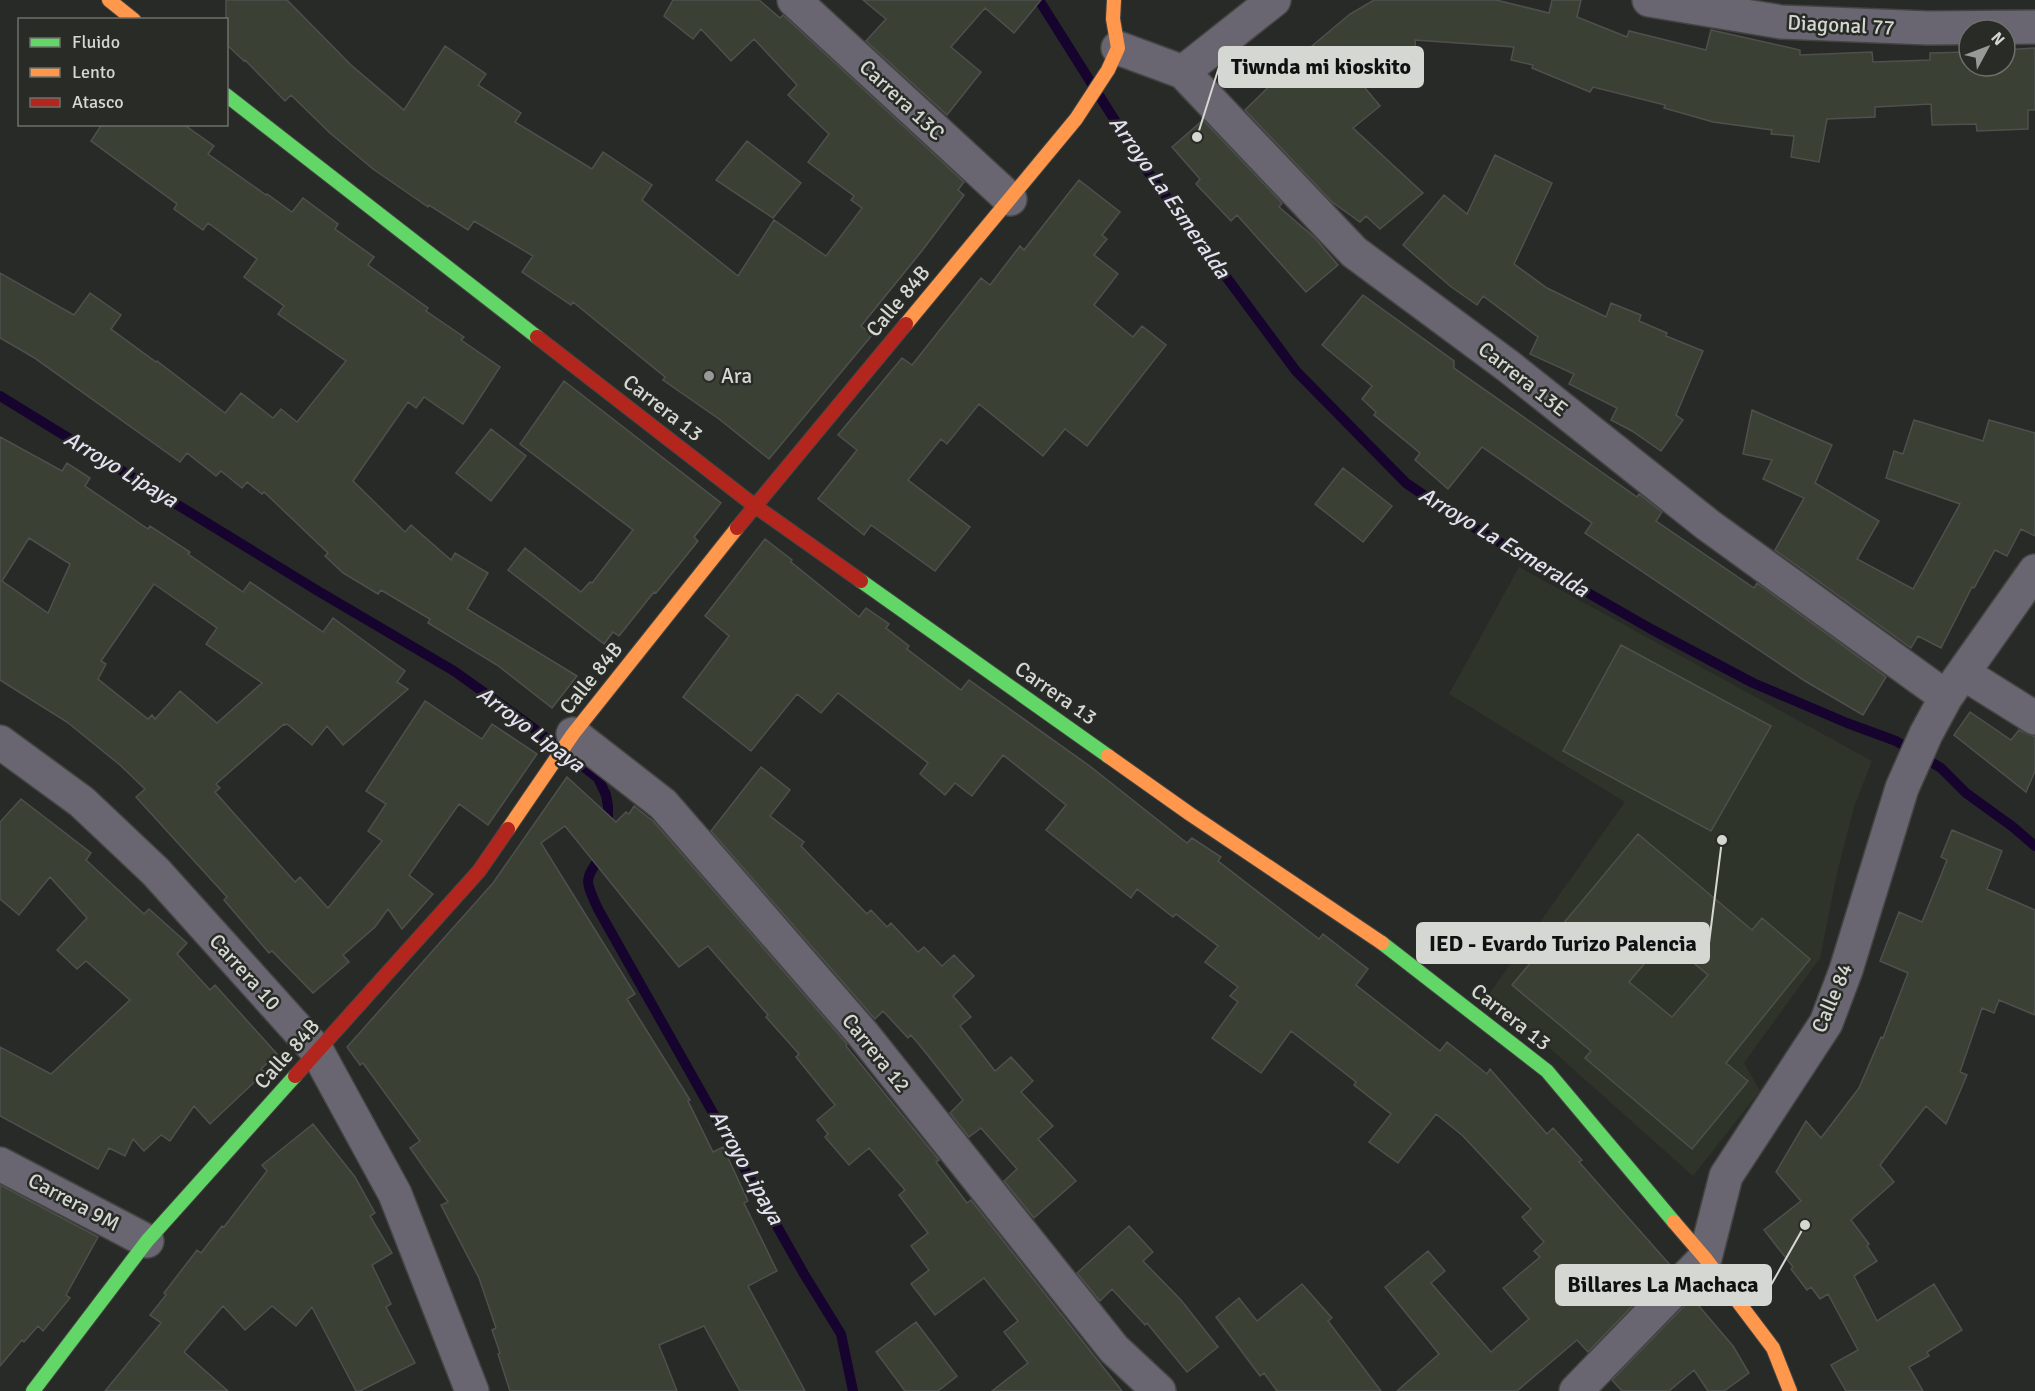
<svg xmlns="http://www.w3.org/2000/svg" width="2035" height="1391" viewBox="0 0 2035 1391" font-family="Signika,sans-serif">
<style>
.built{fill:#2e342a}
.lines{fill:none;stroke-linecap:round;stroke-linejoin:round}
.stream{stroke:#16042e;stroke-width:10}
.building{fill:#3a4034;stroke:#4e504e;stroke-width:1.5;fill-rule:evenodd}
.street-casing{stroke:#444543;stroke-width:36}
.fast-casing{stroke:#444543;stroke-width:16}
.slow-casing{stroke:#444543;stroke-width:16}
.jam-casing{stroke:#444543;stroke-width:16}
.street{stroke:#696671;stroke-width:33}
.fast{stroke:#63d668;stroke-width:14}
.slow{stroke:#ff974d;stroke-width:14}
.jam{stroke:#b3261e;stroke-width:14}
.poi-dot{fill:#989a97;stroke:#282b26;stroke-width:2}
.labels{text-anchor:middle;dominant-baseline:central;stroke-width:5;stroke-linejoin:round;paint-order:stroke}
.street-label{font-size:21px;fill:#d5d7d3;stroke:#282b26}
.poi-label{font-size:21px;fill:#d5d7d3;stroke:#282b26;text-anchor:start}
.water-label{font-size:22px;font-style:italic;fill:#e4dff1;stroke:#282b26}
.leader{fill:none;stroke:#d5d7d3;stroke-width:2}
.callout-dot{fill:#d5d7d3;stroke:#282b26;stroke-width:2}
.callout{fill:#d5d7d3;stroke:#d5d7d3;stroke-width:2}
.callout-label{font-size:22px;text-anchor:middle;font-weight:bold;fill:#111}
</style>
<rect width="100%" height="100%" fill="#282a27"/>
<path class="built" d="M1519,567L1872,761L1854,807L1837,873L1820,958L1744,1063L1760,1091L1693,1176L1489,994L1625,802L1449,694Z"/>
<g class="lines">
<path class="stream" d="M1039,0L1143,165L1296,371L1406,483L1459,519L1651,629L1753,683L1847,723L1896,741L1941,768L1966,793L2013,827L2035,846
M0,396L318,591L454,671L524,721L598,778L606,795L608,806V829
M603,853C584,881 584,878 598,909L804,1274L841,1334L853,1391"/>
</g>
<path class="building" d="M226,0H287L351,65L404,110L445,46L486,74L478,85L521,113L515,122L592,169L603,152L652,185L642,200L738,276L774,220L826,256L862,208L851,200L854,196L808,162L829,134L788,95L797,85L754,39L731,61L701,29L693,39L664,16L673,0H759L780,18L783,15L964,182L958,190L964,195L921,252L861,326L872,335L769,459L719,419L663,380L665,377L573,302L571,305L522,272L533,256L474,221L468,230L429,205L428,207L373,169L330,133L291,95L285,101L245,60L244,61L226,44Z
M863,0H1041L1014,33L985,8L951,47L981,72L947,115L866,41L886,19Z
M1374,0H1496L1549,13L1552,0H1581L1577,17L1627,37L1629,31L1706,50L1711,30L1800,50V55L1872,52L1873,62L1930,60V53L1969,52V66H2005V50L2035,48V110H2028V129L1977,131L1976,124L1932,125L1931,104L1875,107V117L1827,119L1819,162L1791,157L1794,136L1771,134L1772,130L1713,122L1664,108L1665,105L1593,87L1590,92L1532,68L1533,65L1511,60L1514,47L1415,40L1418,78L1360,82L1380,106L1353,128L1423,193L1380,229L1366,216L1360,222L1332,202L1245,110L1288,68L1287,67L1350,14Z
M1203,120L1282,203L1279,207L1314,237L1338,265L1306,292L1237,215L1231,221L1196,184L1200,179L1172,147Z
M102,124H183L214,146L208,154L266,195L267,194L292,212L303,198L338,224L335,229L374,257L368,265L428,308L426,311L464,337L461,340L500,367L463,424L424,397L416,408L408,402L353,481L405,532L411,525L451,560L455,553L488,573L467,609L577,676L552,708L497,665L428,623L430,619L381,590L378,594L343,573L325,556L328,553L264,492L262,494L247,482L242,488L221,471L216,476L187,453L180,462L33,357L0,338V273L74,315L90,293L121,315L111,329L156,362L157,361L225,413L241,393L273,418L281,409L297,422L346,361L278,314L284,306L244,277L257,259L208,223L203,230L174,209L177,204L91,141Z
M747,141L801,183L773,218L716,180Z
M1495,155L1552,183L1514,264L1547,288L1606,317L1611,303L1641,315L1639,321L1667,333L1666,336L1703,351L1676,415L1683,420L1661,451L1632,431L1611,420L1617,408L1569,384L1574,374L1530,354L1538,337L1483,296L1477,305L1450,286L1403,245L1444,195L1467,214Z
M1079,180L1120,212L1102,235L1107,239L1094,255L1118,274L1094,305L1133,337L1142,326L1166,345L1087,446L1065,429L1043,456L979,404L947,444L941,439L908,480L970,527L935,571L871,525L864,535L818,499L857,450L838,435L902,358L912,365L981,278L990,285L1020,246L1024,250Z
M1363,295L1454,361V368L1637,497L1639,494L1662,512L1656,521L1754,588L1757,583L1886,677L1863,715L1805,681L1585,533L1592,523L1482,447L1448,489L1415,460L1420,453L1374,415L1376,412L1362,399L1372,386L1322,345Z
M564,381L721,503L694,537L698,541L656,593L654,592L619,636L613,632L604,644L508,570L525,548L581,592L590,582L592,583L633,530L520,444Z
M1752,410L1832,445L1815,483L1879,521L1857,559L1913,589L1960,504L1886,478L1894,451L1903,454L1914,420L1983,441L1989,420L2035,433V536L2021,529L2007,556L1995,550L1974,588L1972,587L1941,648L1918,636L1911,648L1775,550L1804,498L1763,479L1772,460L1743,454Z
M491,429L526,456L491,501L456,473Z
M0,437L62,471L67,463L90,478L85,486L148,529L150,526L190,552L188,554L243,592L250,582L323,632L333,618L405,671L397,682L408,689L343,745L327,726L312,745L287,724L285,725L284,724L216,784L220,788L215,792L295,882L300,877L328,908L382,841L368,831L386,804L366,791L425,701L482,739L492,724L537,754L488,825L459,804L409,875L433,894L402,929L388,909L375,927L343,955L349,962L313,993L272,951L269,953L224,900L227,897L136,797L145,789L120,765L67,722L0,680ZM29,538L70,564L48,613L2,581ZM154,584L217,628L206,644L262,683L217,723L180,691L155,719L152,715L148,719L98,679L106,664L101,661Z
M1343,468L1392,506L1363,542L1315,504Z
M765,539L792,560L791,562L859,617L866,608L889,624L886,628L909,646L907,649L961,690L969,680L1091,767L1187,843L1192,838L1221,857L1218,861L1319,939L1323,934L1368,969L1356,985L1440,1051L1447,1042L1487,1074L1490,1069L1547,1134L1553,1128L1582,1160L1579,1162L1671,1266L1588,1352L1577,1340L1517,1391H1397L1439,1354L1385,1287L1428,1251L1445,1271L1431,1283L1491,1352L1529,1319L1503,1288L1540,1257L1534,1251L1544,1242L1522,1217L1531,1209L1463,1136L1436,1114L1398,1163L1369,1142L1391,1114L1354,1085L1356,1082L1291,1031L1261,1073L1212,1038L1238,1002L1230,996L1238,987L1205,962L1218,946L1176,914L1173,917L1137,889L1131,898L1046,830L1066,805L1003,755L972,796L955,783L945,795L920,774L928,763L838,693L821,713L797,694L751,751L683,697L729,636L705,616Z
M1621,645L1771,726L1711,831L1563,751Z
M1970,712L2011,740L2019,730L2035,737V771L2026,792L1954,735Z
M761,767L790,790L770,816L804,842L801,846L867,914L871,910L887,927L891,923L918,952L924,947L942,966L954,955L974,976L953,996L971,1017L960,1026L995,1071L1011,1057L1033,1081L1021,1092L1053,1126L1038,1139L1076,1181L1034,1218L1004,1181L1017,1169L981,1128L969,1137L950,1113L963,1100L926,1053L911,1035L908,1038L883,1011L875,1019L711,831Z
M567,777L616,822L626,812L629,814L634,806L653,821L847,1044L846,1046L939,1160L936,1162L967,1203L971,1200L1122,1391H992L1028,1363L1004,1332L1018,1321L984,1278L935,1315L911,1284L929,1270L911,1246L928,1233L899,1195L905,1190L869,1148L849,1165L825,1137L828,1134L817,1120L835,1105L796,1057L799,1054L766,1017L768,1015L708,946L679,967L565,826L541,843L635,994L627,999L690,1100L688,1101L713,1152L723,1147L748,1201L744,1203L777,1271L748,1286L805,1391H740L704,1326L659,1345L677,1391H510L498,1354L500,1353L492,1330L496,1328L479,1278L441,1205L448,1202L410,1148L420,1141L363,1063L360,1065L347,1047L493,883Z
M21,799L91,853L86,860L144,914L149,909L187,943L177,954L210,990L215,985L277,1054L261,1069L265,1072L210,1124L194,1106L170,1141L161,1135L144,1151L133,1139L125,1156L109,1148L98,1169L0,1116V1047L51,1074L130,1000L86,961L77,969L57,950L87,918L50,877L19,915L0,899V822Z
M1952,830L2002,851L1987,889L2035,910V1015L1999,1000L1994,1013L1982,1008L1960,1072L1967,1075L1946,1124L1926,1106L1880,1165L1894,1182L1851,1220L1869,1244L1867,1246L1877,1261L1854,1276L1877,1321L1934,1284L1962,1330L1927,1352L1929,1356L1909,1367L1923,1391H1846L1831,1365L1858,1350L1828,1294L1820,1299L1811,1287L1807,1290L1791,1269L1793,1267L1764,1230L1801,1201L1776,1172L1806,1121L1821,1138L1859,1088L1881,1037L1883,1038L1908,973L1880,961L1899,912L1922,922L1947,860L1941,857Z
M1638,834L1752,930L1762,918L1810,959L1726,1063L1748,1081L1692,1149L1585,1058L1591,1051L1512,985ZM1665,939L1708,975L1672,1017L1629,982Z
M313,1124L355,1177L375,1213L370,1216L392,1253L372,1265L391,1304L386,1307L415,1363L360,1391H356L312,1307L296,1326L272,1306L245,1330L223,1306L184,1352L228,1391H105L161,1323L150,1315L166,1295L164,1293L197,1250L201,1253L222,1226L224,1227L267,1171L262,1165Z
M0,1185L98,1237L66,1295L70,1298L43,1331L38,1326L24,1342L22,1340L0,1366Z
M1129,1226L1153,1252L1143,1261L1181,1300L1218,1347L1187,1372L1147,1323L1145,1325L1112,1289L1100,1301L1077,1273Z
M1302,1284L1332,1318L1328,1321L1381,1391H1277L1264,1373L1260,1376L1216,1317L1239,1298L1257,1321Z
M1692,1298L1733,1346L1749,1373L1724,1391H1708L1694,1370L1669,1391H1622L1612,1380Z
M916,1322L957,1376L938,1391H905L876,1352Z"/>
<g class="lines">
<g class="street-casing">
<path id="street" d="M794,0L1010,199
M1649,0L1781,22L1928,28L2035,27
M1118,48L1183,72L1354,252L1508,366L1708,525L1946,697
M1183,72L1274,0
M1963,673L2035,718
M573,734L663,804L862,1033L1114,1349L1159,1391
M0,742L82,802L156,872L317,1051L395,1194L472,1391
M0,1164L147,1241
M1576,1391L1705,1258L1726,1176L1826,1023L1846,970L1902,788L1926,734L1946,697L2035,571"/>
</g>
<g class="fast-casing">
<path id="fast" d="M226,95L537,337
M861,581L1108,756
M1382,943L1547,1071L1674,1222
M33,1391L147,1241L295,1076"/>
</g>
<g class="slow-casing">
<path id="slow" d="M109,0L134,20
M906,324L1076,119L1108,70L1118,48L1113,19L1114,0
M1108,756L1190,814L1382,943
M508,829L573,734L737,528
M1674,1222L1705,1258L1773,1348L1790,1391"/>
</g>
<g class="jam-casing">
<path id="jam" d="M537,337L755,506L861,581
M737,528L906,324
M295,1076L479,871L508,829"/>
</g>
<use href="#street" class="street"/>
<use href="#fast" class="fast"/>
<use href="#slow" class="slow"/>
<use href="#jam" class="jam"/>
</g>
<circle class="poi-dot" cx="709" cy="376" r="6"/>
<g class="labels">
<g class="street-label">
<text transform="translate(1841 25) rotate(3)">Diagonal 77</text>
<text transform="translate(902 100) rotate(43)">Carrera 13C</text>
<text transform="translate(898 301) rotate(-50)">Calle 84B</text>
<text transform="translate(1523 379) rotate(38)">Carrera 13E</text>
<text transform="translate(663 408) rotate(38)">Carrera 13</text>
<text transform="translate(591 678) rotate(-51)">Calle 84B</text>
<text transform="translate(1056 693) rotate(35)">Carrera 13</text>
<text transform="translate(245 972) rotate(48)">Carrera 10</text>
<text transform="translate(1832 998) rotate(-67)">Calle 84</text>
<text transform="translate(1511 1017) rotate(38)">Carrera 13</text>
<text transform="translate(876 1053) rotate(51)">Carrera 12</text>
<text transform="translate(287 1054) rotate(-48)">Calle 84B</text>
<text transform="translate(74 1202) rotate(28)">Carrera 9M</text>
</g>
<g class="poi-label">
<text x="721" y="376">Ara</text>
</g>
<g class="water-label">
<text transform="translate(1170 197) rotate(55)">Arroyo La Esmeralda</text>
<text transform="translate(121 469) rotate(31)">Arroyo Lipaya</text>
<text transform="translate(1504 542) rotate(31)">Arroyo La Esmeralda</text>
<text transform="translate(531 729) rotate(37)">Arroyo Lipaya</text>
<text transform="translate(747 1167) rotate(61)">Arroyo Lipaya</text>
</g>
</g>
<path class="leader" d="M1197 137L1219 67M1722 840L1709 943M1805 1225L1771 1285"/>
<g class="callout-dot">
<circle cx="1197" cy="137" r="6"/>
<circle cx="1722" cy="840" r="6"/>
<circle cx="1805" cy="1225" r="6"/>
</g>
<g class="callout">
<rect x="1219" y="47" width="204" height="40" rx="6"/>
<rect x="1417" y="923" width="292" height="40" rx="6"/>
<rect x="1556" y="1265" width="215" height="40" rx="6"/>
</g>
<g class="callout-label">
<text x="1321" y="74">Tiwnda mi kioskito</text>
<text x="1563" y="951">IED - Evardo Turizo Palencia</text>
<text x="1663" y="1292">Billares La Machaca</text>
</g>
<rect x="18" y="18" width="210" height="108" fill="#282b26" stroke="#6d706b" stroke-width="1.5"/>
<rect x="30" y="38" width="30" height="9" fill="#63d668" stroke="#6d706b" stroke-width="1.5"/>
<text x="72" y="48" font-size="18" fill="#d5d7d3">Fluido</text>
<rect x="30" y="68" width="30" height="9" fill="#ff974d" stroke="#6d706b" stroke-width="1.5"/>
<text x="72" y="78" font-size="18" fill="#d5d7d3">Lento</text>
<rect x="30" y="98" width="30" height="9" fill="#b3261e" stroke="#6d706b" stroke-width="1.5"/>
<text x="72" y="108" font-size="18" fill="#d5d7d3">Atasco</text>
<g transform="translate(1987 48) rotate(49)"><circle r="28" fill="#282b26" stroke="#6d706b" stroke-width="1.5"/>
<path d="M0-4.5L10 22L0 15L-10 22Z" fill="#989a97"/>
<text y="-9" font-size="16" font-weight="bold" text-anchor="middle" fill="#d5d7d3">N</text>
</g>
</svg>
